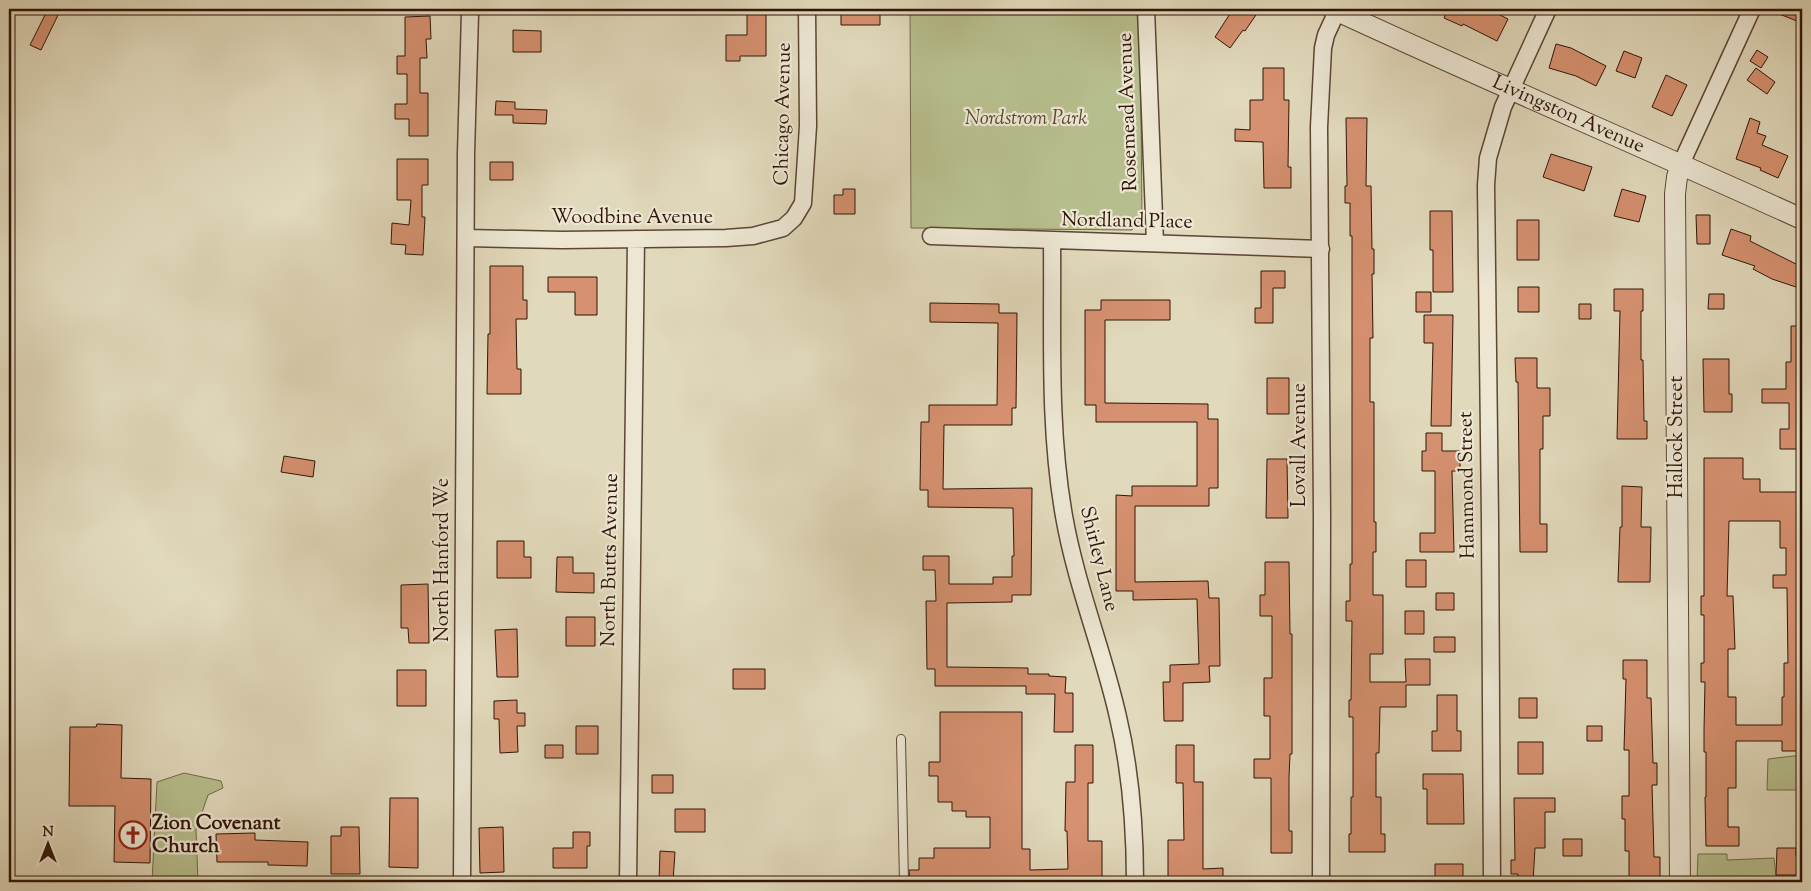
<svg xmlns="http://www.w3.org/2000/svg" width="1811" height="891" viewBox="0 0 1811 891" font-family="'Sorts Mill Goudy',serif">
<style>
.green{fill:#b7be8d;stroke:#746a4a}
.building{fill:#d69170;stroke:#301507;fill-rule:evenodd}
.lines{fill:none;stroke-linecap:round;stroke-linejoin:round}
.service-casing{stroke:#5c4634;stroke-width:10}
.minor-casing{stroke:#5c4634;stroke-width:19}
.tertiary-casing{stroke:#5c4634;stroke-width:22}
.service{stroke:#ece6d3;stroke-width:8}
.minor{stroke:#ece6d3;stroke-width:16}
.tertiary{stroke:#ece6d3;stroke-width:20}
.labels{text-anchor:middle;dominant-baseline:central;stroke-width:4.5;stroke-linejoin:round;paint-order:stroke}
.street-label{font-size:20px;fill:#301507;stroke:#ece6d3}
.park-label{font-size:20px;font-style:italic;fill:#58482f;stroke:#ece6d3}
.poi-label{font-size:20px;font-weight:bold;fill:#301507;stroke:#ece6d3;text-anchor:start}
</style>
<rect width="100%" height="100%" fill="#e1d9bb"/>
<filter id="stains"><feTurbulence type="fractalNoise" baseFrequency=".004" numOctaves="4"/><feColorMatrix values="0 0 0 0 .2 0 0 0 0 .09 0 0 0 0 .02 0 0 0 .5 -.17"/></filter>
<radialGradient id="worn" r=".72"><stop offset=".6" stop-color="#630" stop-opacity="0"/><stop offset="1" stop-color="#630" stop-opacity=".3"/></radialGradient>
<path class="green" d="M910,9H1140L1142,218L1132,230L911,228Z
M1802,755V790H1767L1768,759Z
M184,773L221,781L223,788L208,795L196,830L198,882H152L157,782Z
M1698,854H1727V860L1774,858L1776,876H1799V879L1802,880V882H1697Z"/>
<path class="building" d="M48,9H61L41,50L30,45Z
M747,9H766V56H740V61H726V35H747Z
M841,9H880V25H841Z
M1233,9H1260L1245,31L1243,30L1230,48L1215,37Z
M1448,9H1488L1508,19L1497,41L1463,24L1462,26L1444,18Z
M1769,9H1802V23L1769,10Z
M430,16L431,39H426L427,58H420V93H428V136H409V119H395V104H407V74H397V56H405V17Z
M513,30L541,31V52H513Z
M1556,44L1571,48L1606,66L1596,86L1576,76L1549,68Z
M1757,50L1768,57L1761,68L1750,61Z
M1624,51L1642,58L1635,78L1616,71Z
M1263,68H1284V100H1289L1288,167H1291V188H1264L1263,142L1235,141V129L1250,130V100H1263Z
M1756,68L1775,82L1767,94L1747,80Z
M1666,75L1687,85L1672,116L1652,107Z
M496,101L515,102V109L547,110L546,124L513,123V115H495Z
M1346,118H1367L1366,186H1371L1372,249H1374V274H1372L1373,338H1370V402H1374V522H1376V552H1373V595H1383V654H1370V682H1406L1405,659H1430V685H1406V707H1380L1379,753H1376V797H1381V834H1385V852H1349V834H1351V797H1353V717H1349V700H1351L1352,621H1346V601H1350V564H1352V236H1350V203H1345V186H1347Z
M1750,118L1760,122L1757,133L1766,136L1762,145L1788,156L1778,178L1760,170L1761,168L1736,159Z
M1551,154L1592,167L1584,191L1543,177Z
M397,159H428V185H422V217H425L423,255L405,254L406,245L391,244L392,223L409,225L411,200H397Z
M490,162H513V180H490Z
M843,189H855V214H834V195H843Z
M1622,189L1646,196L1639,222L1614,216Z
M1430,211H1452L1453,292H1433V250H1430Z
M1696,215H1710V244H1697Z
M1517,220H1539V260H1517Z
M1731,229L1751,236L1750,241L1802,267V289L1772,279L1753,269L1755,266L1722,255Z
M490,266H523V300H527V319H516L517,369H521V394H487L488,334H490Z
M1261,271H1285V288H1273V323H1255V308H1261Z
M548,277H597V315H575V292H548Z
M1518,287H1539V312H1518Z
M1614,289H1643V311H1641V360H1643L1644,421H1647V439H1617L1620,311H1614Z
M1416,292H1431V312H1416Z
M1709,294H1724V309H1708Z
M1101,300H1170V320H1105V403L1208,404V419H1218V488H1209V506H1135V582L1208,581L1209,598H1219L1220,666H1209L1210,682L1183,683V721H1164L1163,682H1170V665L1199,664L1197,599L1133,600V591H1116V495L1132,496V486H1197V422H1096V405H1085V310H1101Z
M930,303L999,304V313H1017L1016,408H1012V425H944L943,489L1032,488L1031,595H1012V602L947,603V667L1028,668V674H1049V676L1066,677L1065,693H1073V732H1054L1055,694H1026V686H935V669H927L926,601H936L935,570H923V556H949V584H993V577H1012V556H1014L1013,508L928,507V490H920L921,422H929V405H997L998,323L930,322Z
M1579,304H1591V319H1579Z
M1424,315H1453L1451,426H1431L1433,343H1424Z
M1791,326H1802V449H1780V429H1789V403H1762V389H1786V362H1791Z
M1515,358H1537V388H1550V416H1543V449H1540V524H1547V552H1520L1518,382H1516Z
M1703,359H1729V394H1732V412H1704Z
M1267,378H1289V414H1267Z
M1426,433H1442V451H1460V471H1452L1454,552H1420V533H1435V471H1422V451H1426Z
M284,456L315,461L313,477L281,472Z
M1704,458H1743V479H1760V492H1802V751H1782V741H1736V788H1728V827H1739V846H1706L1705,797H1706V752H1704V730L1705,682H1701V663H1704V615H1701V596H1704ZM1729,521H1780V548H1786V575H1773V588H1787L1788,663H1784V697H1782V725H1736V697H1728V649H1735L1733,596H1727Z
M1267,459H1287L1288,518H1266Z
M1622,486L1642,487L1641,527H1651L1650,582H1618L1620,527H1622Z
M497,541H524V557H531V578H497Z
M557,557H573V573H594V593L556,592Z
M1406,560H1426V587H1406Z
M1265,562H1289L1290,634H1292V754H1290L1289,778V831H1292V853H1271V778H1254V759H1270V716H1264V678H1272V616H1260V595H1265Z
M428,584L429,643H409L408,628H401V585Z
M1436,593H1454V610H1436Z
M1405,611H1424V634H1405Z
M566,617H595V646H566Z
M517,629L518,677H497L495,630Z
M1434,637H1455V652H1434Z
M1623,660H1647V698H1651L1653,763H1657V785H1652L1654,857H1660V878H1629V851H1625V819H1622V796H1629V750H1624L1626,679H1623Z
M733,669H765V689H733Z
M397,670H426V706H397Z
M1437,695H1457V731H1461V751H1432V731H1437Z
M1519,698H1537V718H1519Z
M517,700V713H525V726H517L518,752L500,753L499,719H494V701Z
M940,712H1022V849H1030V870L1068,869L1067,831H1065L1066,782H1075V745H1093V783H1088V841H1102V879H1085V882H910L909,870H919V858H934V848H990V817H966V811H952V802H938V776H929V762H940Z
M97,724L122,725L121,778L151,779L150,863L114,862L115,806H69L70,727H96Z
M576,726H598V754H576Z
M1587,726H1602V741H1587Z
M1518,742H1543V774H1518Z
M545,745H563V758H545Z
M1176,745H1194V782H1203V869L1223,868V882H1185V878H1168V840H1184L1183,783H1176Z
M1423,774H1463L1464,824H1427V789H1423Z
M652,775H673V793H652Z
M390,798H418V868L389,867Z
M1514,798H1555V812H1545V848H1535L1533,882H1518V874H1511V860H1515Z
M675,809H705V832H675Z
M341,827H359L360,874H331V836H341Z
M503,827L504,872L480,873L479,828Z
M573,832H590V846H587V868H553V848H573Z
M255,833V840L308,842L307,866L268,865V862H217L216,834Z
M1563,839H1582V856H1563Z
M1777,848H1796V856H1802V875H1776Z
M660,851L675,852L673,882H659Z
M1435,864H1463V882H1435Z"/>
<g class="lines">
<g class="service-casing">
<path id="service" d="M901,739L904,882"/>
</g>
<g class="minor-casing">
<path id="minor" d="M1146,9L1155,243
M1681,164L1752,9
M931,236L1321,249
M466,238L562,240L726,238L753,236L783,228L794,218L803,203L808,126L807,9
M1052,241C1053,333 1048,426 1064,516C1076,585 1103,650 1118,717C1131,772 1135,826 1135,882
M462,882L466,153L470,13
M628,882L636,239
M1321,882L1322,516L1319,127L1323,48L1326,35L1338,9
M1492,882L1490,521L1486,185L1488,158L1503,107L1548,9"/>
</g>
<g class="tertiary-casing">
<g id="tertiary">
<path id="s1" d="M1333,9C1488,81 1646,148 1802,219"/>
<path d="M1680,882L1675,194L1677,177L1681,164"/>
</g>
</g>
<use href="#service" class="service"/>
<use href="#minor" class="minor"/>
<use href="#tertiary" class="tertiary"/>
</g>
<defs>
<g id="church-ring" transform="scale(1.4375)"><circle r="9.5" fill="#ece6d3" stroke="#8f2418" stroke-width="1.5"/><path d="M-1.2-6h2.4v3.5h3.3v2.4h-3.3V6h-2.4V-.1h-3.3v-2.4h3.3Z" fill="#8f2418"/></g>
</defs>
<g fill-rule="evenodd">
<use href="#church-ring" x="133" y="835"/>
</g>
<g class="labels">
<g class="street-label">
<text transform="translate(1129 112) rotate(-92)">Rosemead Avenue</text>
<text transform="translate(784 114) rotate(-89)">Chicago Avenue</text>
<text stroke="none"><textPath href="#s1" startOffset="258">Livingston Avenue</textPath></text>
<text x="632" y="218">Woodbine Avenue</text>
<text transform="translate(1127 222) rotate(1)">Nordland Place</text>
<text transform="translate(1677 437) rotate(-90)">Hallock Street</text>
<text transform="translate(1300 445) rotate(-90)">Lovall Avenue</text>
<text transform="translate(1468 485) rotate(-91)">Hammond Street</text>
<text transform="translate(1098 559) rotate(76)">Shirley Lane</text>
<text transform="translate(443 560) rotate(-90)">North Hanford We</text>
<text transform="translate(611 560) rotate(-89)">North Butts Avenue</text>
</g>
<g class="park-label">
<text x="1026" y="119">Nordstrom Park</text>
</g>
<g class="poi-label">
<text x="152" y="824">Zion Covenant<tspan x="152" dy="23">Church</tspan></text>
</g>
</g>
<rect width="1811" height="891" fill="none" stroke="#e1d9bb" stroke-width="30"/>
<rect x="10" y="10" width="1791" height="871" fill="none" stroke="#301507" stroke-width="2.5"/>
<rect x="15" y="15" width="1781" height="861" fill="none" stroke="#301507"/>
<g transform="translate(48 844)" stroke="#ece6d3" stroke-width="4" paint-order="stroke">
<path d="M0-4L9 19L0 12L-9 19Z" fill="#301507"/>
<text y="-8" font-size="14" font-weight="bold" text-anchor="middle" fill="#301507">N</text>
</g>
<rect width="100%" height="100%" filter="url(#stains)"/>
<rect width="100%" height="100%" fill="url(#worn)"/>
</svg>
